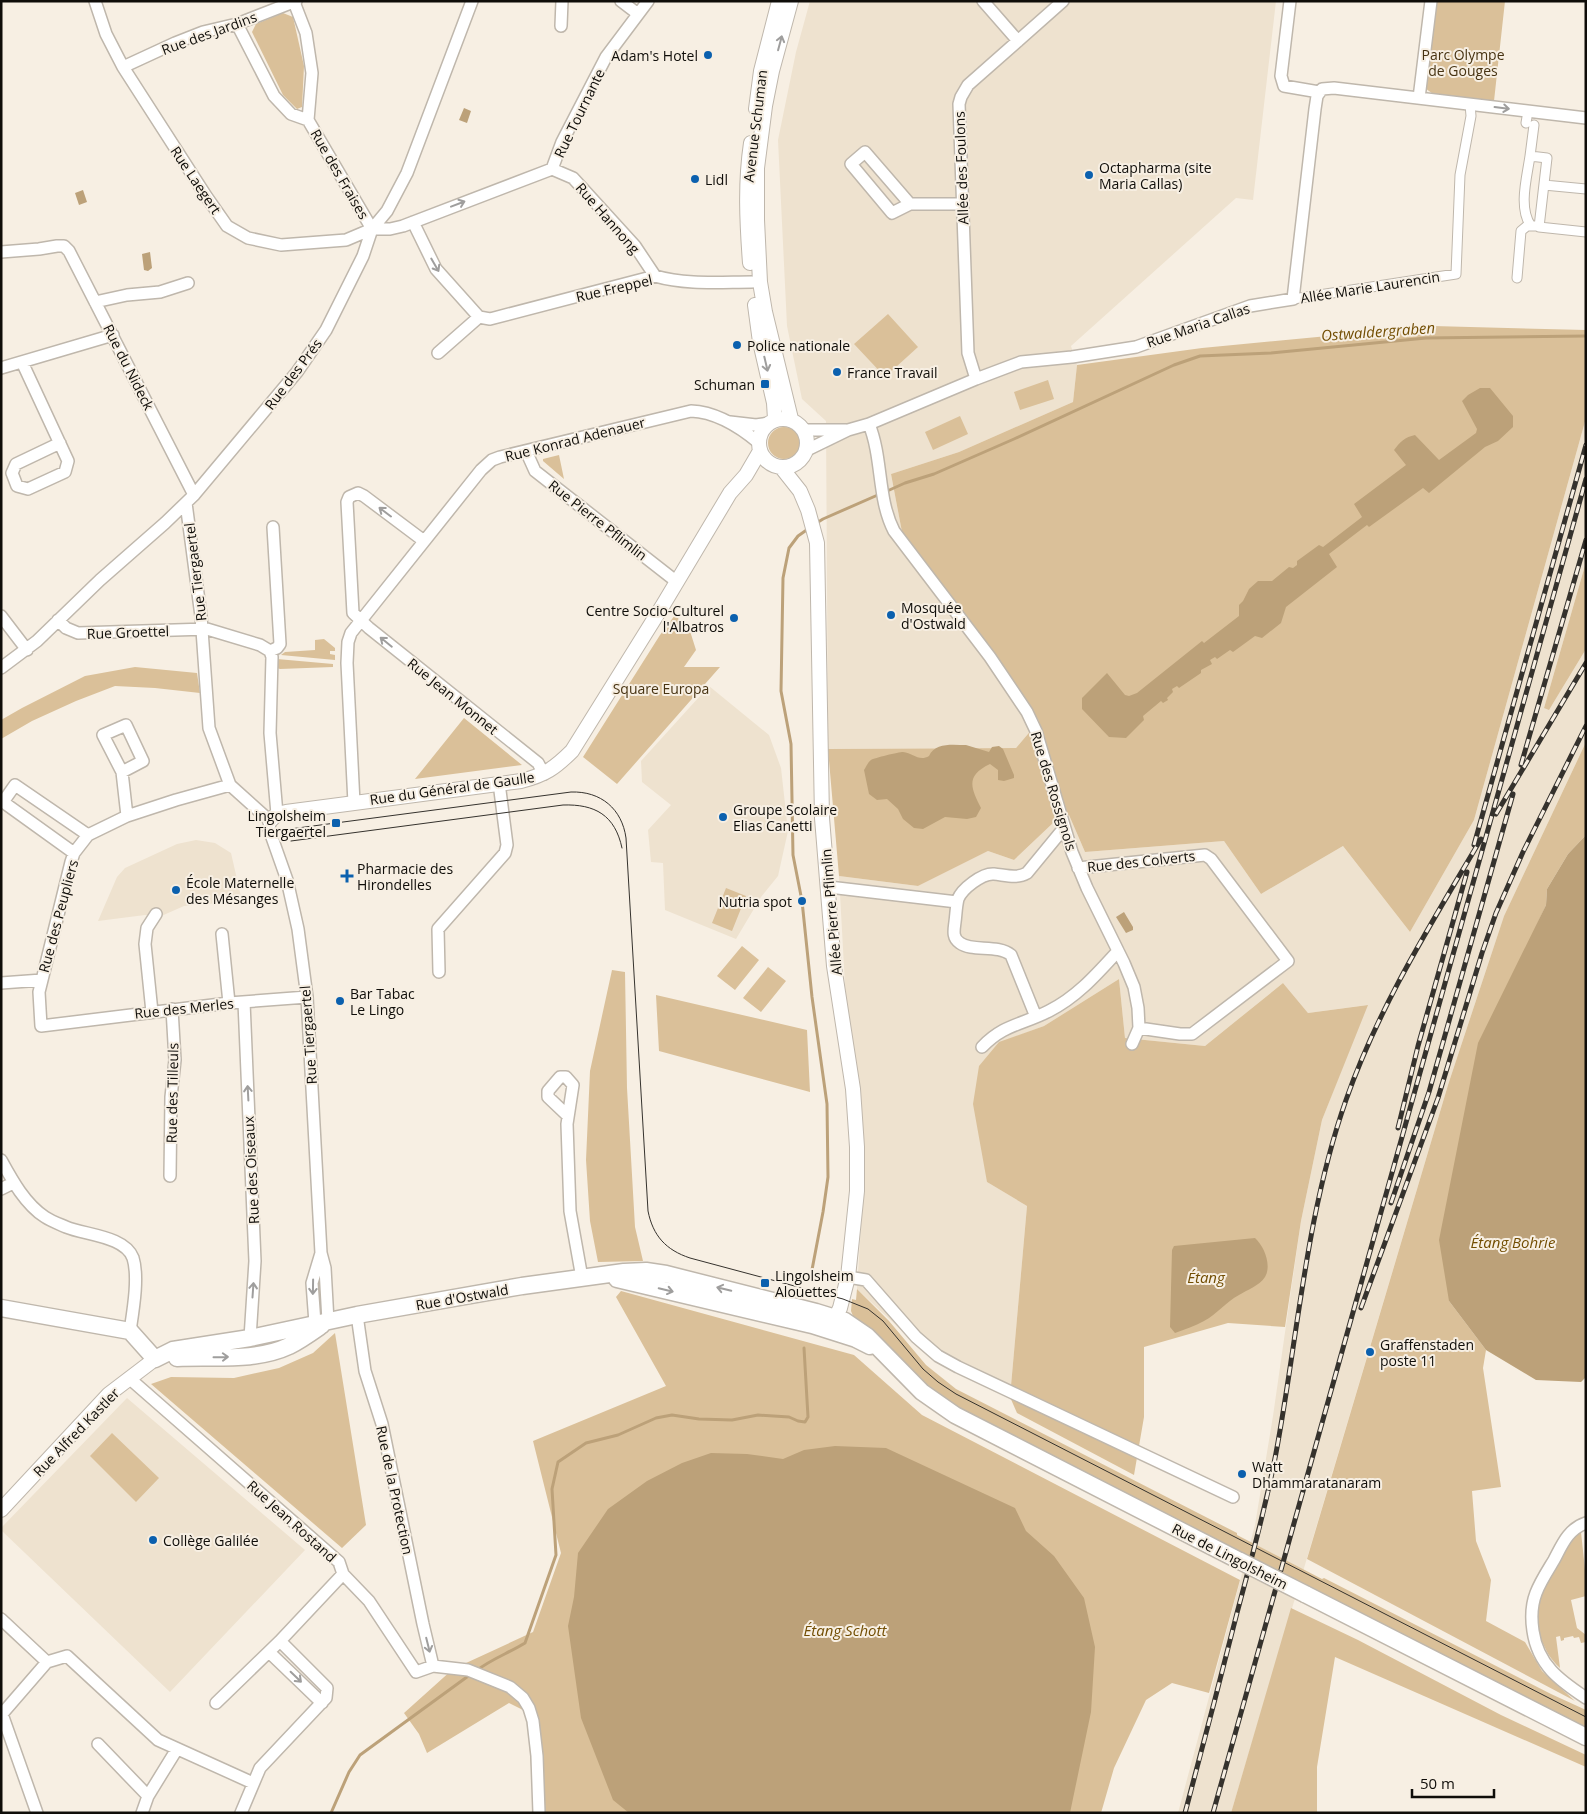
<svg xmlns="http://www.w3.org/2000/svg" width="1587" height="1814" viewBox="0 0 1587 1814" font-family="'Open Sans',sans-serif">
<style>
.built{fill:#eee2cf}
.green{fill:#dac099}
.water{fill:#bca179}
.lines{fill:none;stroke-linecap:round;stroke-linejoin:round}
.stream{stroke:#bca179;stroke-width:3}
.pedestrian-casing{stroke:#bfb7ac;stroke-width:11}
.minor-casing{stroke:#bfb7ac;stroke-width:14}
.tertiary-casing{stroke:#bfb7ac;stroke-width:16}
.secondary-casing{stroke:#bfb7ac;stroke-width:19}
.pedestrian{stroke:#fff;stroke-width:9}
.minor{stroke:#fff;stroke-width:11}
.tertiary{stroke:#fff;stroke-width:14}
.secondary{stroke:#fff;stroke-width:16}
.tram{stroke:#35322d;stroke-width:1}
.rail-casing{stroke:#35322d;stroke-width:5}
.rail{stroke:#f7efe3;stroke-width:3;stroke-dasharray:9;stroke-linecap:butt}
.secondary-bridge-casing{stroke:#bfb7ac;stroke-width:19;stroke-linecap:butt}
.secondary-bridge{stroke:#fff;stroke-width:16}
.oneway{stroke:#9f9e9d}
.poi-dot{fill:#0b60ae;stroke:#f7efe3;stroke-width:2}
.labels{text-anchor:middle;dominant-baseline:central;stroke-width:4;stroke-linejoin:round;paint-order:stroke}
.street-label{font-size:14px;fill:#0f0d09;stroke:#f7efe3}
.park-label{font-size:14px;fill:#473312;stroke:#f7efe3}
.poi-label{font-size:14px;fill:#0f0d09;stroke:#f7efe3;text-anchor:start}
.water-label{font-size:15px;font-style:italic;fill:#724d02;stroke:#f7efe3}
</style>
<rect width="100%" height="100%" fill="#f7efe3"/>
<path class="built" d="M810,1H1276L1253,200L1236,198L1071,346L1077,365L1073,402L959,452L891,474L902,532L1039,721L1016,748L828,749L826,421L802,399L787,326L778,140L796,52Z
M1586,418V562L1544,708L1552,705L1586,649V742L1504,916L1448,1085L1231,1813H1178L1255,1525L1273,1416L1301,1221L1322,1120L1367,1005L1308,1013L1283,983L1205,1046L1125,1038L1119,979L1044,1026L999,1043L987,1182L1027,1206L1010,1397L929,1356L857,1289L864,1178L846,1003L839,876L918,886L988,851L1014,860L1053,823L1069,815L1085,852L1224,841L1261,894L1343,846L1410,932L1474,820Z
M709,686L769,735L781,768L788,831L778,876L761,897L736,939L665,910L663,863L651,862L648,830L671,805L642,782L641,761Z
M196,840L215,843L231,853L242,901L184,906L159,917L145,915L98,921L117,877L125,868L177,844Z
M127,1398L305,1550L170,1692L1,1530V1528Z"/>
<path class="green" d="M1436,1H1505L1494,101L1433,94L1425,88Z
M283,13L293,17L304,66L302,107L297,109L283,95L252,32L256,24Z
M888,314L918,347L885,377L854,344Z
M1433,326L1586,330V418L1474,820L1410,932L1343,846L1261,894L1224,841L1085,852L1069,815L1053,823L1014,860L988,851L918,886L839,876L828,749L1016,748L1039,721L902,532L891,474L959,452L1073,402L1077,365L1202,348Z
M1048,380L1054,399L1020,410L1014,392Z
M960,416L968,434L933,450L925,432Z
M768 443a16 16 0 1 1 32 0a16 16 0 1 1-32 0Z
M559,455L564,479L543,461V459Z
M1586,562V649L1549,710L1544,708Z
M675,615L690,631L696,650L684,667H720L617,784L583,757L660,635Z
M324,639L335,648V651H330V654L335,655V660L281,655L285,652L315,650V640Z
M277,659L333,664V667L280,669L277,668Z
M135,667L197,673L200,693L155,688L115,686L76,701L32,721L1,739V720L22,708L85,676Z
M464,718L522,765L415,779Z
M1586,742V835L1568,854L1547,889L1546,905L1534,931L1449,1301L1486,1350L1483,1368L1501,1487L1472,1491L1476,1541L1491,1580L1486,1621L1525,1642L1542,1671L1575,1701L1307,1559L1448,1085L1504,916Z
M726,888L746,896L732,931L712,923Z
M742,946L759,960L735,990L717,976Z
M768,967L786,981L761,1012L743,998Z
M612,970L625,972L627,1088L635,1227L643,1261L598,1262L590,1221L586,1160L590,1071Z
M1119,979L1125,1038L1205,1046L1283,983L1308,1013L1368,1005L1322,1120L1301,1221L1285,1327L1228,1323L1144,1347V1417L1134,1475L1017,1413L1010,1397L1027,1206L987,1182L973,1104L979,1066L999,1042L1044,1026Z
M656,995L807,1030L810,1092L659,1051Z
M857,1289L889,1321L926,1365L956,1389L1237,1533V1535L1322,1579L1324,1578L1551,1694L1586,1710V1730L943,1401L853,1316L851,1311L852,1299L856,1300Z
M621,1291L854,1355L922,1415L1240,1580L1209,1693L1172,1683L1146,1700L1114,1768L1101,1813H534L528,1723L525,1711L509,1703L427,1753L419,1734L404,1713L453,1669L533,1632L561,1553L533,1441L666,1386L616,1297Z
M335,1333L366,1525L342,1548L151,1384L171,1377L234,1378L279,1368L313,1353Z
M112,1433L159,1478L136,1502L90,1456Z
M1581,1532L1586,1579V1596L1571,1600L1577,1628L1586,1635V1642L1581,1643L1579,1637L1574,1638L1573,1636L1564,1638V1640L1561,1641L1560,1636L1556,1637L1560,1668C1550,1659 1546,1651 1541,1639C1539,1632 1537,1626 1536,1620C1534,1592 1562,1555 1578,1533Z
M1291,1608L1358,1640L1501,1715L1586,1755V1767L1335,1657L1317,1767V1813H1231Z"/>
<path class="water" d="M464,108L471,111L467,123L459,120Z
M83,190L87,202L79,205L75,193Z
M150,252L152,268L148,271L144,270L142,254Z
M1480,388H1490L1513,416V427L1498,441L1485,447L1429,493L1423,488L1369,527L1367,525L1329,554L1337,567L1286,607L1281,623L1262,638L1255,636L1233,652L1230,650L1217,659L1215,657L1210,660L1212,664L1201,670V673L1179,688L1177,686L1172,689L1173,692L1167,698L1168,700L1163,703L1161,701L1143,716L1144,720L1126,738L1109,737L1082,709V698L1107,673L1125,695L1129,696L1137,693L1202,641L1204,643L1239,616V605L1243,601L1249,589L1258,581H1272L1289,567L1293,568L1297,565V561L1319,545L1323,547L1362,517L1354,504L1406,465L1394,450C1400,442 1405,437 1415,435L1439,460L1476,433L1477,429L1462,401L1468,395Z
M966,745L989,752L992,747L999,746L1003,749L1014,775V778L1004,781L998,780V770L990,764C965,776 971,788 981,808L976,817L967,819L945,817L923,829L914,828L903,819L898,809L887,799L877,800L869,794L864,770C866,767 868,762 871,760C874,758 899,752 903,752C913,753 919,762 929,756C935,742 953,745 966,745Z
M1586,835V1377L1581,1382L1536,1380L1486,1350L1449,1301L1439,1240L1478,1043L1546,905L1547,889L1568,854Z
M1124,912L1133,927V930L1126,933L1116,917Z
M1255,1238C1264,1246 1272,1265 1265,1277C1259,1286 1247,1290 1239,1295C1226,1302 1217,1314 1204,1321C1195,1326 1185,1329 1175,1333L1170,1327L1172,1250L1174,1246Z
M835,1446L886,1448L1015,1508L1026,1531L1054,1556L1084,1598L1095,1647L1091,1712L1070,1813H629L613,1800L581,1718L568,1626L574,1597L578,1553L608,1509L647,1481L682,1463L711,1453L747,1454L783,1459L804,1450Z"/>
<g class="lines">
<path class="stream" d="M885,492L905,483L934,474L1014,439L1174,365L1200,356L1271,353L1426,338L1586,336
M815,524L823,519L880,494
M808,529L798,536L789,548L783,578L781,691L791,744L793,855L802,901L812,997L827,1104L828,1177L823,1212L811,1275
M476,1671C491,1659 509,1653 525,1643L556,1555L552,1489L558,1462L586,1443L618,1435L656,1418L672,1415L699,1419L732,1420L758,1415L789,1417L798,1421L805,1422L808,1417L804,1348
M331,1813L349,1772L360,1755L471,1674"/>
<g class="pedestrian-casing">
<path id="pedestrian" d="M1526,123L1528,111
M1530,156L1534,125
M1544,185L1586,189
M1531,226C1518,208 1527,177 1530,156L1547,158L1539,227L1586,232
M1517,278L1521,231L1527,226H1536
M1293,299L1456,274L1460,175L1471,116L1470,104"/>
</g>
<g class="minor-casing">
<path id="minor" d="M95,1L106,34L123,67L206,196L227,226L248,238L281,245L346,240L372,229H390L403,226L552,169L562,142L606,57L648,1
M621,1L638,14
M983,1L1018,41
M1290,1L1281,76L1284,86L1319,92
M294,2L306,33L312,73L308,120L372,229
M237,24L274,96L291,114L308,120
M561,26L562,1
M123,67L175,43L203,32L237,24L296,1
M1419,98L1431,1
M552,169L573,178L635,246L655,276
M910,204L865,152L851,164L892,213L910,204H962
M413,222L436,269L479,317L490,319L655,276C686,285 720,282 752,282
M1,252L39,249L57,246H64L69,251L194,495
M95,302L127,295L160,292L188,283
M438,353L479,317
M22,362L68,461L65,472L28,489L17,486L12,473L16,464L60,443
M1,368L113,335
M976,379L968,353L959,104L961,97L968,85L1063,1
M730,422L756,425L769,423
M869,424C883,459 877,498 894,531L990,657L1027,712L1036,731L1072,852L1087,888L1124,963L1134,987L1138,1008L1139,1028L1132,1044
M804,430H846
M807,450L848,430L869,424L976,379L1021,362L1072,357L1136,347L1250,306L1293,299L1315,109L1317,96L1322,89L1334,88L1586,118
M526,451L535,471L677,582
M186,503L201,616L209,728L230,785L270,821L269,829L287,880L298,929L307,997L321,1253L325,1268L328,1321
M424,541L364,496L358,493L349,497L347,502L353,613L369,628L538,763L544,774
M1,616L27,650
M58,620L66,628L78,633L207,629L260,645L270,651L272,657L270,733L277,814
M270,651L277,648L280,644L273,527
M1,668L37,641L100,580L165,523L194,495L297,372L326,330L363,256L372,229L387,211L407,173L472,1
M126,725L143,761L122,772L103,735Z
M122,772L127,816
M354,803L347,663L348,642L351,633L481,470L492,460L500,457L691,411C716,412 740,427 759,443
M74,853L3,802L15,785L88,835
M1078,868L1205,855L1211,859L1288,961L1192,1034H1180L1139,1028
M829,887L957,902
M222,934L229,1003
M439,972L438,929L505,853L507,845L499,783
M42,980L39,992L41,1026L229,1003L307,997
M1,983L42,980L71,862L74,853L88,835L127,816L176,800L230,785
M244,1002L255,1261L250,1338
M152,1012L145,944L147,928L156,914
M1036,1017L1011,955C998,944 972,952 960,943C952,938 954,930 955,922C956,915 956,907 958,899C962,889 982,873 994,874C1005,875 1017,879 1027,873L1064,828
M982,1047C1004,1024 1022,1025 1049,1011C1077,997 1097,974 1118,951
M568,1116L548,1097V1091L560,1077H566L573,1085L567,1124L570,1211L582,1278
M1,1160C12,1180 25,1204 45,1217C51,1221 59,1224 66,1227C85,1235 125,1236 133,1258C139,1277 133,1311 130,1331
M170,1176L171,1097L175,1060L172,1009
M1,1189L13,1183
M848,1277L866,1280L916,1337L938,1356L958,1367L1233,1497
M357,1315L365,1371L382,1424L423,1624L433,1666
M315,1323L312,1283L321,1253
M129,1378L339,1562L343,1574L369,1601L416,1672L433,1666L468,1670L510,1687L523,1698L529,1708L533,1721L537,1756L539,1813
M1586,1523C1568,1529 1562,1545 1554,1560C1548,1570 1540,1582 1536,1593C1531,1606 1531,1618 1533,1631C1538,1665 1559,1680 1586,1698
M1,1619L47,1662L67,1656L158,1740L253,1783
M269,1652L322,1703
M216,1703L280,1641L343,1574
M98,1744L148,1796
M37,1813L2,1714L47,1662
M142,1813L148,1796L177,1749
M241,1813L260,1768L326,1698L327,1688L280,1641"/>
</g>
<g class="tertiary-casing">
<path id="tertiary" d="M791,1L772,71L765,106L757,168V220L760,282L765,312L791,419
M756,109L761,71L779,1
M750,263C747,223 745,183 751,143
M755,305L760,342L774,403L775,419
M759 443a24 24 0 1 1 48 0a24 24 0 1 1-48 0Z
M781,467L800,491L808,510L817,543L822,818L834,966L853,1089L857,1147V1191L848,1277L840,1308L831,1327
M270,821L277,814L286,812L521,781C545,775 555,768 572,751L663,605L730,493L746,475L760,451
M1,1510L109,1394L155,1359"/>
</g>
<g class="secondary-casing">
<path id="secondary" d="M617,1279L812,1325L856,1339L870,1346
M1,1308L130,1331L155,1359
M177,1358C214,1356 255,1362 289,1346C301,1340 312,1332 322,1325
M155,1359L173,1350L250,1338L357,1315L522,1286L624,1272L646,1271L666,1274L816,1312L845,1321L867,1336L922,1392L955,1415L1240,1561
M1305,1594L1586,1737"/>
</g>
<use href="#pedestrian" class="pedestrian"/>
<use href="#minor" class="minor"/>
<use href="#tertiary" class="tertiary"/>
<use href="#secondary" class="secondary"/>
<path class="tram" d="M290,829L571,792C601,791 622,809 626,838L648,1211C653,1236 666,1250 690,1258L843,1299L868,1309L883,1321L923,1369L938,1382L956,1394L1586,1717
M291,841L563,805C595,804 615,815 622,848"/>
<g class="rail-casing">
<path id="rail" d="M1521,765L1586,540
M1496,814L1586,663
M1474,845L1586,445
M1398,1128L1418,1046L1467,872
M1391,1203L1429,1092L1513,794
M1361,1308L1438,1098L1482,953L1496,913L1523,852L1586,726
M1185,1813C1203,1746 1220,1680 1237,1613C1251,1560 1266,1507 1276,1453C1298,1335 1306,1214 1346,1100C1379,1006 1431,924 1481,839
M1213,1813L1586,479"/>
</g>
<use href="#rail" class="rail"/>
<g class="secondary-bridge-casing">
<path id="secondary-bridge" d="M1240,1561L1305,1594"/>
</g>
<use href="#secondary-bridge" class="secondary-bridge"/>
</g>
<defs><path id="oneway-shaft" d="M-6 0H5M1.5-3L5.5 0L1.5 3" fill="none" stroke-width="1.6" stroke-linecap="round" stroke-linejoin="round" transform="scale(1.25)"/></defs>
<g class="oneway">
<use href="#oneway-shaft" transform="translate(780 43) rotate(-75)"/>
<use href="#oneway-shaft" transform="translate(1502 108) rotate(7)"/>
<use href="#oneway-shaft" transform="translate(458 204) rotate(-21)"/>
<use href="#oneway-shaft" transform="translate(435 265) rotate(60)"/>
<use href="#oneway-shaft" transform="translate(766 364) rotate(77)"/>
<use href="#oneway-shaft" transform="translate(385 512) rotate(-143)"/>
<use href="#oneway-shaft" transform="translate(386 642) rotate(-141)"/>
<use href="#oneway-shaft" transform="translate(248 1093) rotate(-93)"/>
<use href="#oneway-shaft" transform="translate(313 1287) rotate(91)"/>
<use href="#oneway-shaft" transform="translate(724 1289) rotate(-166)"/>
<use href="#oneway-shaft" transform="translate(253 1290) rotate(-86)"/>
<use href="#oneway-shaft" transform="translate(666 1290) rotate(13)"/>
<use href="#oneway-shaft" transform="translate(221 1357) rotate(-1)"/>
<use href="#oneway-shaft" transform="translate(428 1645) rotate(76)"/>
<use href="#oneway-shaft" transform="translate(296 1677) rotate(44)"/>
</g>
<g class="poi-dot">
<circle cx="708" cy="55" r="5"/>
<circle cx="1089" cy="175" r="5"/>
<circle cx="695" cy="179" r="5"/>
<circle cx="737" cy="345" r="5"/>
<circle cx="837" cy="372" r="5"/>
<rect x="760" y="379" width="10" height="10" rx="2.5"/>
<circle cx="891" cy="615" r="5"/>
<circle cx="734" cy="618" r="5"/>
<circle cx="723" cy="817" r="5"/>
<rect x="331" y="818" width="10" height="10" rx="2.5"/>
<path d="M344.5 868.5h5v5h5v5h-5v5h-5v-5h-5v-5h5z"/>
<circle cx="176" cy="890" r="5"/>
<circle cx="802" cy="901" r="5"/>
<circle cx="340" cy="1001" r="5"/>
<rect x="760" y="1278" width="10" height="10" rx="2.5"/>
<circle cx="1370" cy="1352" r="5"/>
<circle cx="1242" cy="1474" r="5"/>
<circle cx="153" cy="1540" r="5"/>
</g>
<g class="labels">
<g class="street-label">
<text transform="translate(209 33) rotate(-20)">Rue des Jardins</text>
<text transform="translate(579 113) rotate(-64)">Rue Tournante</text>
<text transform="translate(755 126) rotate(-83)">Avenue Schuman</text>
<text transform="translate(961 168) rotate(-92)">Allée des Foulons</text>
<text transform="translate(340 174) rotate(60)">Rue des Fraises</text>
<text transform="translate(196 180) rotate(56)">Rue Laegert</text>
<text transform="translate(608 218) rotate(49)">Rue Hannong</text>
<text transform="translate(1370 287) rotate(-9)">Allée Marie Laurencin</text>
<text transform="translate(614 288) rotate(-13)">Rue Freppel</text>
<text transform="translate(1198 325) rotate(-19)">Rue Maria Callas</text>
<text transform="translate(129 367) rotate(63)">Rue du Nideck</text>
<text transform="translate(293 374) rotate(-53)">Rue des Prés</text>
<text transform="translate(575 439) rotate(-14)">Rue Konrad Adenauer</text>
<text transform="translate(598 520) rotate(38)">Rue Pierre Pflimlin</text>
<text transform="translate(195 572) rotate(-97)">Rue Tiergaertel</text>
<text transform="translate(128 632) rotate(-2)">Rue Groettel</text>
<text transform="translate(453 696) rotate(39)">Rue Jean Monnet</text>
<text transform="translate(452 788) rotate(-8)">Rue du Général de Gaulle</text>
<text transform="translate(1054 791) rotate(73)">Rue des Rossignols</text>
<text transform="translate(1141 861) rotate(-6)">Rue des Colverts</text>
<text transform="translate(831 912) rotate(-95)">Allée Pierre Pflimlin</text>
<text transform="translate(58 916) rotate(-75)">Rue des Peupliers</text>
<text transform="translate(184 1008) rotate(-6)">Rue des Merles</text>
<text transform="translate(308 1035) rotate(-94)">Rue Tiergaertel</text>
<text transform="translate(172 1093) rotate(-89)">Rue des Tilleuls</text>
<text transform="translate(251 1170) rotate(-93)">Rue des Oiseaux</text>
<text transform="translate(462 1297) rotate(-10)">Rue d'Ostwald</text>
<text transform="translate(76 1432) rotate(-46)">Rue Alfred Kastler</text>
<text transform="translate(395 1490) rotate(78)">Rue de la Protection</text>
<text transform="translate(292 1521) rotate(42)">Rue Jean Rostand</text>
<text transform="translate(1230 1556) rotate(27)">Rue de Lingolsheim</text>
</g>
<g class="park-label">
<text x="1463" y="54">Parc Olympe<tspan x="1463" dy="16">de Gouges</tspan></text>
<text x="661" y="688">Square Europa</text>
</g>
<g class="poi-label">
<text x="698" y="55" text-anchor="end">Adam's Hotel</text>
<text x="1099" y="167">Octapharma (site<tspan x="1099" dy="16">Maria Callas)</tspan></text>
<text x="705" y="179">Lidl</text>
<text x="747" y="345">Police nationale</text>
<text x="847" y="372">France Travail</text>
<text x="755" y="384" text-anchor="end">Schuman</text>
<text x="901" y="607">Mosquée<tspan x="901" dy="16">d'Ostwald</tspan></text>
<text x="724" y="610" text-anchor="end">Centre Socio-Culturel<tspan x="724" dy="16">l'Albatros</tspan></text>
<text x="733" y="809">Groupe Scolaire<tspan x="733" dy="16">Elias Canetti</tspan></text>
<text x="326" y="815" text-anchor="end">Lingolsheim<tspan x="326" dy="16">Tiergaertel</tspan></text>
<text x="357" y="868">Pharmacie des<tspan x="357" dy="16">Hirondelles</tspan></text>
<text x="186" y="882">École Maternelle<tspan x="186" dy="16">des Mésanges</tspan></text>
<text x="792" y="901" text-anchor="end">Nutria spot</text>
<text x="350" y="993">Bar Tabac<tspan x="350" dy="16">Le Lingo</tspan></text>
<text x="775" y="1275">Lingolsheim<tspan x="775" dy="16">Alouettes</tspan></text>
<text x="1380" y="1344">Graffenstaden<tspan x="1380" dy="16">poste 11</tspan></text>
<text x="1252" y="1466">Watt<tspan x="1252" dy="16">Dhammaratanaram</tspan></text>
<text x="163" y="1540">Collège Galilée</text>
</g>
<g class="water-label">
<text transform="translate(1378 331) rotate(-4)">Ostwaldergraben</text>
<text x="1513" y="1242">Étang Bohrie</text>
<text x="1206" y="1277">Étang</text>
<text x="845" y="1630">Étang Schott</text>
</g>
</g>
<rect width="1587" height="1814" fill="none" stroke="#0f0d09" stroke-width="5"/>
<path d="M1412 1789v8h82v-8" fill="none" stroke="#0f0d09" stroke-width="2.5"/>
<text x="1420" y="1789" font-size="15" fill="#0f0d09" stroke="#f7efe3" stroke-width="4" paint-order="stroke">50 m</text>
</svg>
